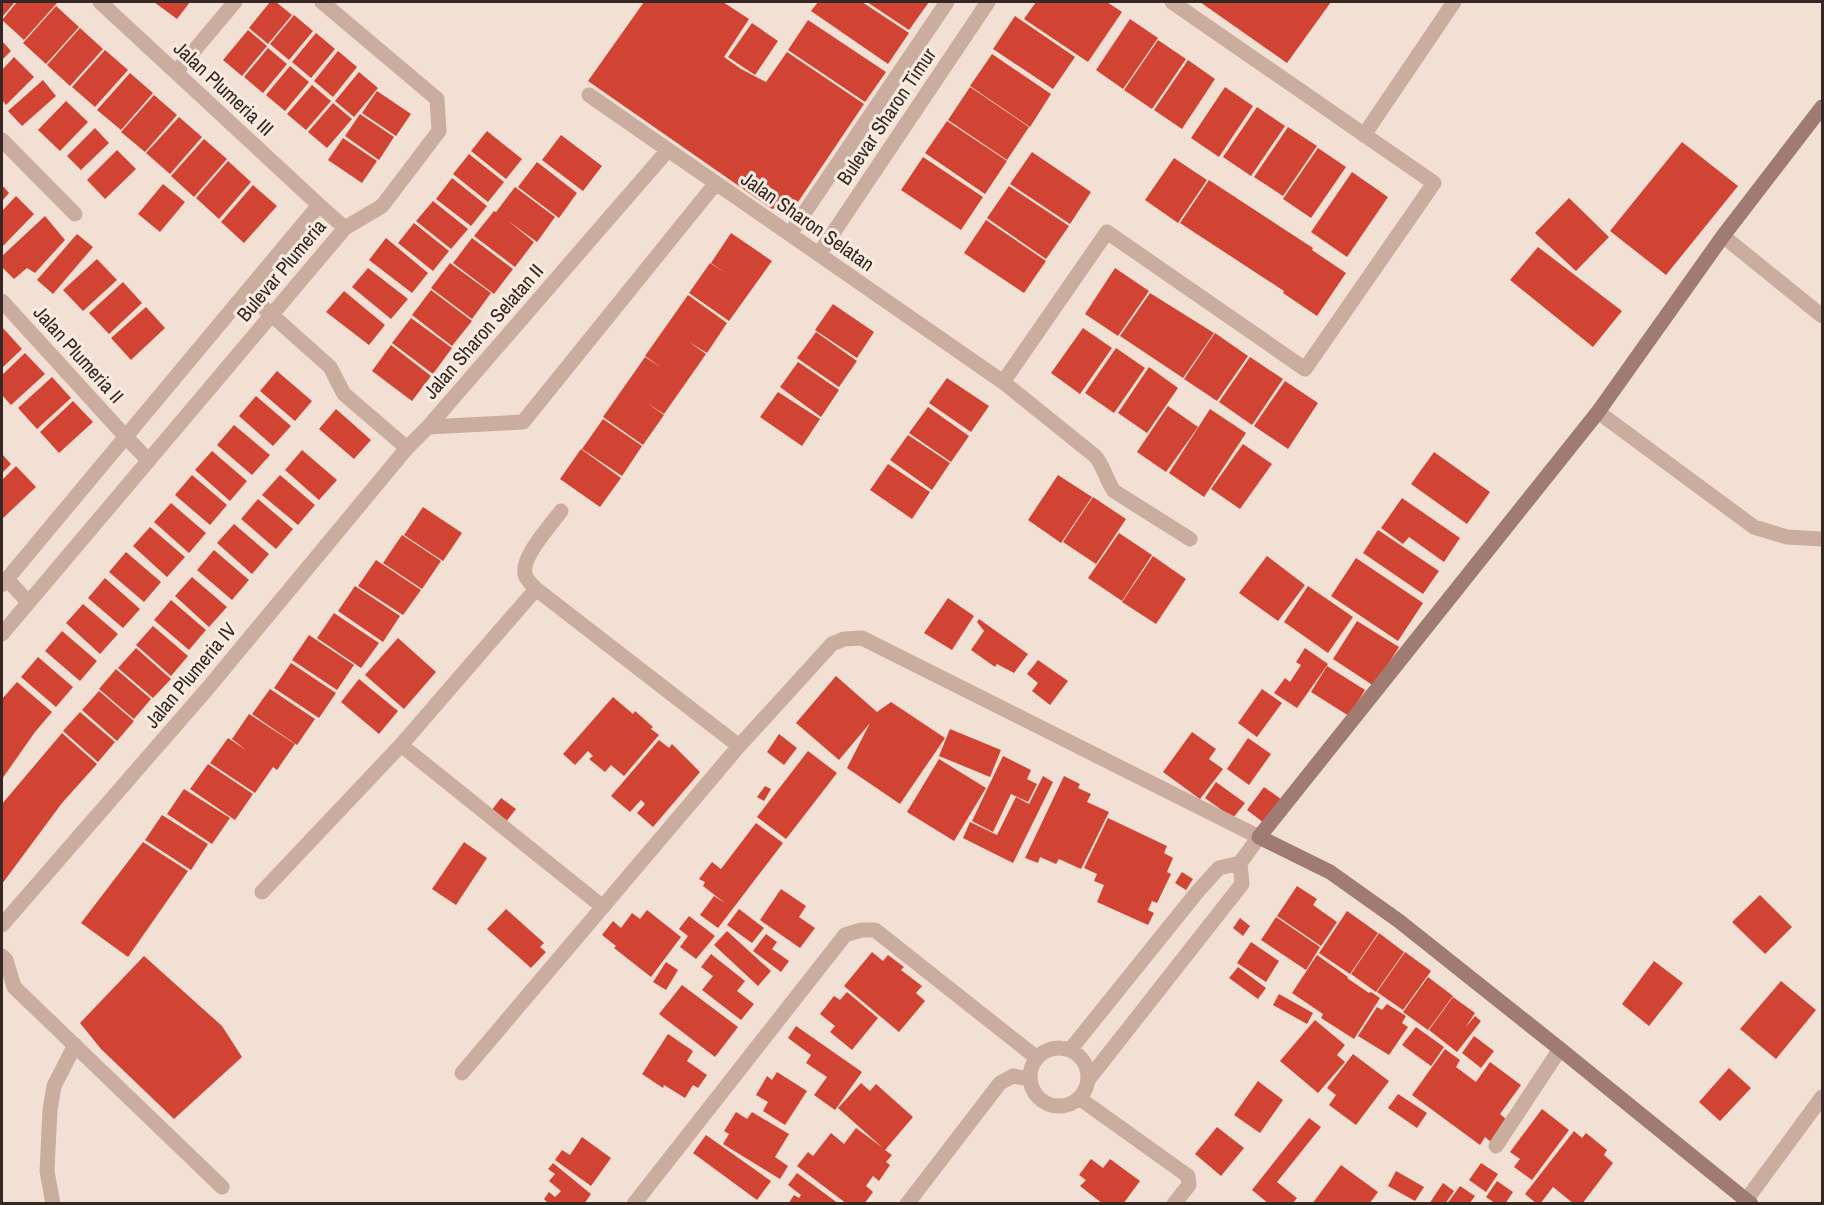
<svg xmlns="http://www.w3.org/2000/svg" width="1824" height="1205" viewBox="0 0 1824 1205" font-family="'Archivo Narrow',sans-serif">
<style>
.building{fill:#d14433}
.lines{fill:none;stroke-linecap:round;stroke-linejoin:round}
.lane{stroke:#cbada0;stroke-width:15}
.street{stroke:#cbada0;stroke-width:15}
.secondary{stroke:#9f7b71;stroke-width:15}
.labels{text-anchor:middle;dominant-baseline:central;stroke-width:6;stroke-linejoin:round;paint-order:stroke}
.street-label{font-size:20px;fill:#342724;stroke:#faebe0}
</style>
<rect width="100%" height="100%" fill="#f3e0d4"/>
<path class="building" d="M2,2H15L2,17Z
M17,2H55L57,3L24,40L2,20Z
M154,2H190L177,19Z
M270,2H276L292,15L268,44L249,28Z
M644,2H723L749,19L724,57L741,69L766,82L787,52L864,104L798,202L772,209L588,81Z
M818,2H862L909,33L888,64L811,11Z
M867,2H929L909,30Z
M1036,2H1107L1122,12L1088,62L1024,19Z
M1200,2H1331L1287,63Z
M56,6L79,27L46,64L23,43Z
M294,15L313,31L289,60L270,44Z
M1015,16L1075,57L1053,89L993,49Z
M1130,19L1158,38L1123,89L1096,70Z
M808,20L886,72L865,102L788,50Z
M752,23L778,41L755,75L728,57Z
M80,28L103,49L70,86L47,65Z
M248,30L267,46L242,76L223,60Z
M316,33L335,49L311,78L292,62Z
M1158,40L1186,59L1152,109L1124,90Z
M2,41L11,51L2,60Z
M268,48L287,64L263,93L244,77Z
M105,50L128,70L95,107L72,87Z
M338,51L357,67L333,97L314,81Z
M992,54L1051,94L1030,127L970,86Z
M14,57L34,77L6,105L2,100V70Z
M1188,60L1215,79L1182,129L1154,110Z
M290,66L309,82L285,111L266,95Z
M359,72L378,88L354,117L335,101Z
M130,73L153,93L121,130L97,110Z
M43,80L56,96L22,126L8,111Z
M312,85L331,101L306,130L287,114Z
M970,87L1029,127L1007,160L948,120Z
M1225,87L1253,106L1219,157L1191,138Z
M377,91L411,114L396,136L362,113Z
M154,95L177,115L145,152L121,132Z
M66,101L88,122L60,151L38,130Z
M333,103L352,119L327,148L308,132Z
M1257,107L1285,126L1251,176L1223,157Z
M360,114L394,137L379,160L345,136Z
M179,117L202,137L170,174L146,153Z
M947,121L1007,161L985,194L925,153Z
M1288,127L1317,146L1283,196L1254,177Z
M95,128L109,143L81,170L67,156Z
M487,131L522,159L506,179L471,151Z
M561,135L602,166L583,191L542,160Z
M343,138L377,161L362,183L328,160Z
M204,139L227,159L194,197L171,176Z
M1682,142L1738,186L1666,275L1610,231Z
M1318,148L1346,167L1311,218L1283,199Z
M117,150L136,169L105,199L87,180Z
M1032,152L1091,192L1070,224L1010,184Z
M469,154L504,182L488,202L453,174Z
M923,157L983,197L961,230L901,190Z
M1174,158L1207,180L1178,223L1145,200Z
M228,161L251,182L219,219L196,198Z
M537,162L577,193L559,218L518,187Z
M1352,172L1388,197L1347,257L1311,232Z
M452,178L487,206L471,226L436,199Z
M1209,180L1313,248L1312,250L1346,273L1317,316L1283,293L1284,291L1180,223Z
M163,184L185,202L160,232L138,214Z
M2,185L9,193L2,201Z
M253,185L277,206L244,243L221,222Z
M1009,186L1069,226L1046,259L987,218Z
M515,187L555,217L537,242L507,220L534,242L515,267L474,236L494,211L496,212Z
M16,196L34,214L2,247V211Z
M1569,198L1609,237L1576,271L1535,233Z
M433,201L468,229L451,249L416,221Z
M45,216L65,240L35,273L27,268L14,279L2,267V256Z
M986,220L1046,261L1024,293L964,253Z
M414,223L449,251L433,271L398,243Z
M731,233L772,261L729,321L689,293L710,263L727,274L711,263Z
M77,234L93,247L53,294L37,280Z
M386,238L428,273L412,293L369,260Z
M472,238L513,269L494,294L453,263Z
M1538,247L1622,311L1593,347L1510,280Z
M97,259L117,280L83,311L63,290Z
M450,263L491,293L472,319L431,288Z
M368,268L408,299L391,319L352,287Z
M1115,268L1149,291L1118,336L1085,314Z
M123,282L142,303L109,334L89,313Z
M431,290L472,321L452,346L412,315Z
M344,291L385,325L369,345L326,312Z
M1150,293L1214,333L1183,378L1120,336Z
M688,295L727,323L707,353L689,342L706,354L664,414L647,403L664,415L643,445L603,417L645,357L662,368L645,356Z
M833,304L874,332L857,358L815,330Z
M146,307L165,328L131,360L111,338Z
M411,318L452,348L433,374L392,343Z
M2,327L22,349L2,368Z
M1083,328L1112,348L1080,394L1051,373Z
M816,332L857,361L839,387L797,358Z
M1215,333L1248,356L1217,401L1184,379Z
M391,345L431,376L412,401L372,371Z
M1116,348L1145,368L1114,413L1085,393Z
M25,353L45,374L11,405L2,395V375Z
M1250,357L1283,379L1252,425L1219,402Z
M798,362L839,390L821,417L780,387Z
M1149,367L1178,388L1147,433L1118,413Z
M277,371L312,401L295,421L260,391Z
M52,377L71,398L37,429L18,408Z
M947,378L989,406L971,432L929,403Z
M1285,381L1318,403L1288,449L1254,426Z
M778,392L820,419L802,446L760,417Z
M256,396L291,426L273,446L239,416Z
M73,401L93,422L59,453L40,432Z
M1168,406L1198,427L1166,472L1137,452Z
M928,407L969,436L951,462L909,433Z
M336,409L371,440L354,459L319,429Z
M1210,409L1246,433L1204,497L1169,473Z
M603,419L642,446L622,476L582,449Z
M234,425L270,455L252,475L217,445Z
M908,435L950,463L932,490L890,460Z
M1243,444L1272,464L1240,509L1211,489Z
M581,449L621,478L600,507L560,479Z
M302,450L337,480L319,500L285,470Z
M212,451L247,481L230,501L195,470Z
M1434,452L1490,492L1467,524L1411,484Z
M2,454L11,464L2,473Z
M888,464L930,492L912,519L870,490Z
M16,466L36,487L2,519V480Z
M192,475L227,505L210,525L175,495Z
M280,475L315,505L298,525L262,495Z
M1058,475L1092,497L1061,543L1028,520Z
M1093,497L1126,519L1096,564L1063,542Z
M1402,498L1460,538L1444,562L1409,537L1403,544L1381,528Z
M258,499L293,529L276,549L241,519Z
M171,503L206,533L189,553L154,522Z
M423,507L462,533L443,561L404,535Z
M234,524L269,554L252,574L217,543Z
M150,527L185,557L167,577L133,546Z
M1378,530L1439,571L1423,594L1363,553Z
M1119,533L1152,555L1122,601L1088,578Z
M402,535L441,561L422,589L383,563Z
M214,550L249,580L232,600L197,570Z
M126,552L161,582L144,602L109,572Z
M1153,556L1186,579L1156,624L1122,602Z
M1267,556L1305,585L1278,621L1239,593Z
M1356,558L1423,603L1398,641L1331,596Z
M376,560L421,590L403,615L358,586Z
M192,577L227,607L209,627L175,596Z
M105,578L140,609L123,628L88,598Z
M355,586L400,616L383,642L338,611Z
M1308,586L1353,617L1328,653L1284,622Z
M948,598L974,616L952,650L924,633Z
M171,600L206,630L189,650L154,620Z
M83,604L118,634L100,654L66,623Z
M334,613L379,643L361,668L317,638Z
M979,619L1028,654L1014,673L997,664L995,667L971,650L984,631L977,622Z
M1357,621L1399,647L1374,686L1333,659Z
M153,626L188,656L171,676L136,645Z
M62,631L97,661L80,681L45,651Z
M309,635L354,665L337,690L292,660Z
M398,638L436,672L404,709L365,675Z
M136,648L171,679L153,698L118,668Z
M1305,648L1328,664L1297,708L1274,693L1285,678L1290,682L1301,665L1296,662Z
M38,657L73,687L56,707L21,677Z
M1038,660L1068,681L1050,705L1032,691L1038,683L1027,674Z
M291,663L336,693L319,718L274,688Z
M1327,666L1365,690L1349,716L1311,692Z
M116,669L151,699L134,719L99,689Z
M836,676L877,712L891,702L945,738L900,804L847,768L870,723L839,760L796,723Z
M359,679L398,711L379,734L341,702Z
M17,682L52,712L35,732L2,779V699Z
M270,689L315,719L297,745L252,714Z
M1262,689L1282,703L1257,737L1238,723Z
M99,691L134,721L117,741L82,710Z
M613,697L633,714L635,711L653,727L651,729L659,735L624,776L611,765L605,772L589,759L593,756L588,751L575,765L563,754Z
M80,712L115,742L98,762L63,731Z
M249,714L295,744L277,770L273,767L255,793L210,763L228,738L246,750L232,739Z
M950,729L1001,750L990,777L939,756Z
M1192,732L1216,749L1209,759L1223,769L1200,799L1163,772Z
M62,733L97,764L62,803L2,884V804Z
M779,734L797,748L784,765L767,752Z
M1248,738L1271,754L1249,785L1227,769Z
M659,740L669,748L672,744L700,772L653,827L637,813L645,804L641,800L630,812L611,796Z
M808,751L837,773L786,839L757,817Z
M1003,756L1031,770L1027,779L1037,784L1028,802L1011,794L993,832L972,821Z
M939,759L986,788L954,841L907,812Z
M208,764L253,794L235,820L190,789Z
M1043,776L1053,782L1013,863L963,838L970,822L997,835L1016,797L1029,804Z
M1064,776L1080,784L1078,788L1091,794L1087,802L1109,812L1081,869L1059,859L1056,864L1040,857L1038,863L1025,858Z
M1216,782L1245,803L1233,818L1205,798Z
M765,786L771,789L764,801L757,797Z
M1264,787L1281,799L1264,823L1247,810Z
M184,789L230,818L212,844L167,814Z
M501,798L516,809L505,823L491,811Z
M162,815L208,844L191,870L145,840Z
M1108,818L1167,846L1164,853L1173,858L1167,872L1171,874L1157,903L1152,901L1148,910L1154,913L1148,925L1097,902L1104,885L1094,881L1097,874L1084,868Z
M756,823L783,843L718,928L700,915L714,896L725,903L703,886L705,882L699,879L712,862L721,869Z
M143,842L188,871L128,957L81,923Z
M464,842L487,858L456,905L432,889Z
M1182,872L1193,879L1186,890L1175,883Z
M1297,886L1317,899L1313,905L1337,922L1321,946L1277,916Z
M781,889L806,906L799,917L815,928L800,948L760,920Z
M1760,895L1792,927L1765,954L1732,922Z
M506,909L544,943L540,947L546,952L531,968L487,929Z
M739,909L764,928L752,943L727,925Z
M647,910L681,937L651,977L614,948L616,946L602,935L613,921L621,928L632,913L640,919Z
M1347,911L1378,933L1350,974L1319,953Z
M689,916L715,936L696,959L680,947L688,936L679,929Z
M1276,917L1320,947L1306,970L1261,940Z
M1240,918L1250,926L1243,936L1233,928Z
M727,931L771,971L758,986L714,945Z
M1379,933L1404,952L1376,992L1351,974Z
M766,934L777,942L772,949L789,961L781,972L753,951Z
M1251,942L1279,961L1266,982L1237,963Z
M872,952L883,961L888,955L904,967L901,970L922,986L916,993L925,1001L899,1032L844,986Z
M1405,952L1431,971L1403,1010L1377,992Z
M711,954L745,981L737,991L754,1004L741,1020L702,990L713,976L701,967Z
M1317,955L1348,977L1347,978L1369,993L1371,992L1380,998L1354,1039L1321,1018L1323,1014L1292,993Z
M144,956L222,1026L242,1057L174,1119L101,1049L80,1023Z
M1654,961L1683,983L1649,1026L1622,1004Z
M666,962L678,970L666,990L653,982Z
M1238,967L1266,988L1258,999L1229,978Z
M1428,977L1453,996L1428,1030L1403,1012Z
M1781,981L1816,1010L1776,1059L1740,1029Z
M682,985L738,1027L715,1057L659,1014Z
M847,992L878,1018L852,1050L830,1032L835,1026L820,1014L834,996L840,1000Z
M1279,994L1313,1013L1307,1024L1273,1005Z
M1453,997L1475,1013L1465,1028L1475,1016L1481,1021L1457,1052L1429,1030Z
M1387,1004L1406,1016L1402,1023L1408,1027L1389,1055L1358,1036L1377,1007L1382,1010Z
M1315,1020L1345,1045L1337,1055L1345,1062L1318,1093L1280,1061Z
M796,1026L862,1072L835,1110L814,1095L827,1077L806,1063L811,1055L788,1038Z
M1416,1027L1444,1047L1431,1066L1402,1045Z
M668,1034L693,1051L687,1061L707,1075L698,1088L693,1085L685,1098L664,1085L663,1088L642,1074Z
M1474,1036L1494,1051L1481,1068L1462,1053Z
M1445,1049L1460,1060L1456,1067L1476,1082L1490,1062L1521,1085L1500,1114L1507,1120L1491,1142L1485,1137L1480,1145L1412,1095Z
M1353,1054L1389,1081L1356,1125L1329,1105L1336,1095L1327,1088Z
M1729,1068L1751,1088L1720,1121L1699,1102Z
M777,1072L807,1091L785,1125L763,1111L768,1102L756,1095L767,1076L772,1080Z
M1258,1081L1283,1100L1260,1133L1234,1115Z
M861,1083L870,1091L876,1084L913,1117L885,1150L892,1155L886,1162L890,1165L879,1181L873,1176L866,1186L873,1192L864,1204H847L797,1166L808,1152L813,1156L831,1133L844,1144L856,1128L883,1148L838,1108Z
M1398,1094L1427,1113L1417,1128L1388,1108Z
M1542,1109L1569,1130L1532,1180L1514,1167L1520,1159L1510,1152Z
M736,1112L747,1119L752,1112L789,1134L775,1157L788,1166L780,1179L723,1144L729,1134L724,1131Z
M1309,1118L1321,1127L1277,1182L1297,1198L1292,1204H1269L1252,1190Z
M1217,1127L1244,1148L1221,1176L1195,1154Z
M1574,1131L1582,1138L1586,1133L1607,1150L1604,1155L1613,1163L1582,1204H1574L1553,1187L1540,1204H1537L1525,1194Z
M706,1135L771,1181L757,1200L693,1153Z
M582,1137L611,1158L591,1186L555,1160L562,1150L570,1155Z
M1091,1159L1103,1168L1110,1159L1140,1181L1123,1204H1103L1080,1186L1086,1180L1079,1175Z
M553,1163L591,1194L584,1204H549L544,1199L549,1192L555,1197L561,1191L549,1181L555,1174L548,1169Z
M1481,1163L1498,1174L1486,1192L1469,1180Z
M1341,1165L1378,1192L1369,1204H1312Z
M1396,1171L1424,1187L1415,1201L1388,1186Z
M797,1173L839,1204H788L794,1195L799,1198L801,1195L788,1185Z
M1497,1181L1513,1192L1505,1204H1496L1486,1197Z
M1443,1183L1454,1191L1445,1204H1429Z
M1460,1186L1475,1196L1469,1204H1447Z"/>
<g class="lines">
<path class="lane" d="M1364,135L1454,2
M125,436L148,460
M7,579L28,602
M262,892L401,745
M53,1204L47,1171L50,1110L54,1086L75,1045"/>
<path class="street" d="M100,2L319,205
M176,72L235,2
M589,95L1003,382L1095,456C1104,466 1106,480 1114,491L1190,539
M2,140L75,214
M790,234L947,2
M1723,236L1822,316
M819,254L988,2
M246,292L330,367L344,394L407,448L428,427L668,150
M2,301L125,436
M1003,382L1107,232L1305,369L1434,183L1172,2
M1598,412L1754,527L1787,537L1822,539
M428,427L523,422L716,183
M561,511C551,525 521,557 525,574C526,580 532,584 536,589L739,746
M2,585L319,205L345,228
M536,589L401,745L603,907
M2,634L345,228L382,206L439,131L437,99L322,2
M2,925L208,688L407,448
M2,956L6,960L14,987L222,1187
M1030 1077a29 29 0 1 1 58 0a29 29 0 1 1-58 0Z
M462,1073L739,746L832,644L844,639L862,638L1259,837L1240,863L1219,868L1198,891L1070,1050
M1088,1080L1242,884L1240,863
M1079,1098L1188,1176L1189,1185L1174,1204
M1496,1146L1560,1049
M1747,1199L1822,1097
M634,1204L845,935L861,930H875L1037,1058
M907,1204L1000,1083L1013,1076L1030,1079"/>
<path class="secondary" d="M1751,1204L1560,1049L1399,921L1330,872L1259,837L1598,412L1723,236L1822,107"/>
</g>
<g class="labels">
<g class="street-label">
<text transform="translate(224 88) rotate(43)">Jalan Plumeria III</text>
<text transform="translate(886 116) rotate(-56)">Bulevar Sharon Timur</text>
<text transform="translate(808 221) rotate(35)">Jalan Sharon Selatan</text>
<text transform="translate(281 270) rotate(-50)">Bulevar Plumeria</text>
<text transform="translate(483 331) rotate(-49)">Jalan Sharon Selatan II</text>
<text transform="translate(79 354) rotate(48)">Jalan Plumeria II</text>
<text transform="translate(190 675) rotate(-50)">Jalan Plumeria IV</text>
</g>
</g>
<rect width="1824" height="1205" fill="none" stroke="#342724" stroke-width="6"/>
</svg>
